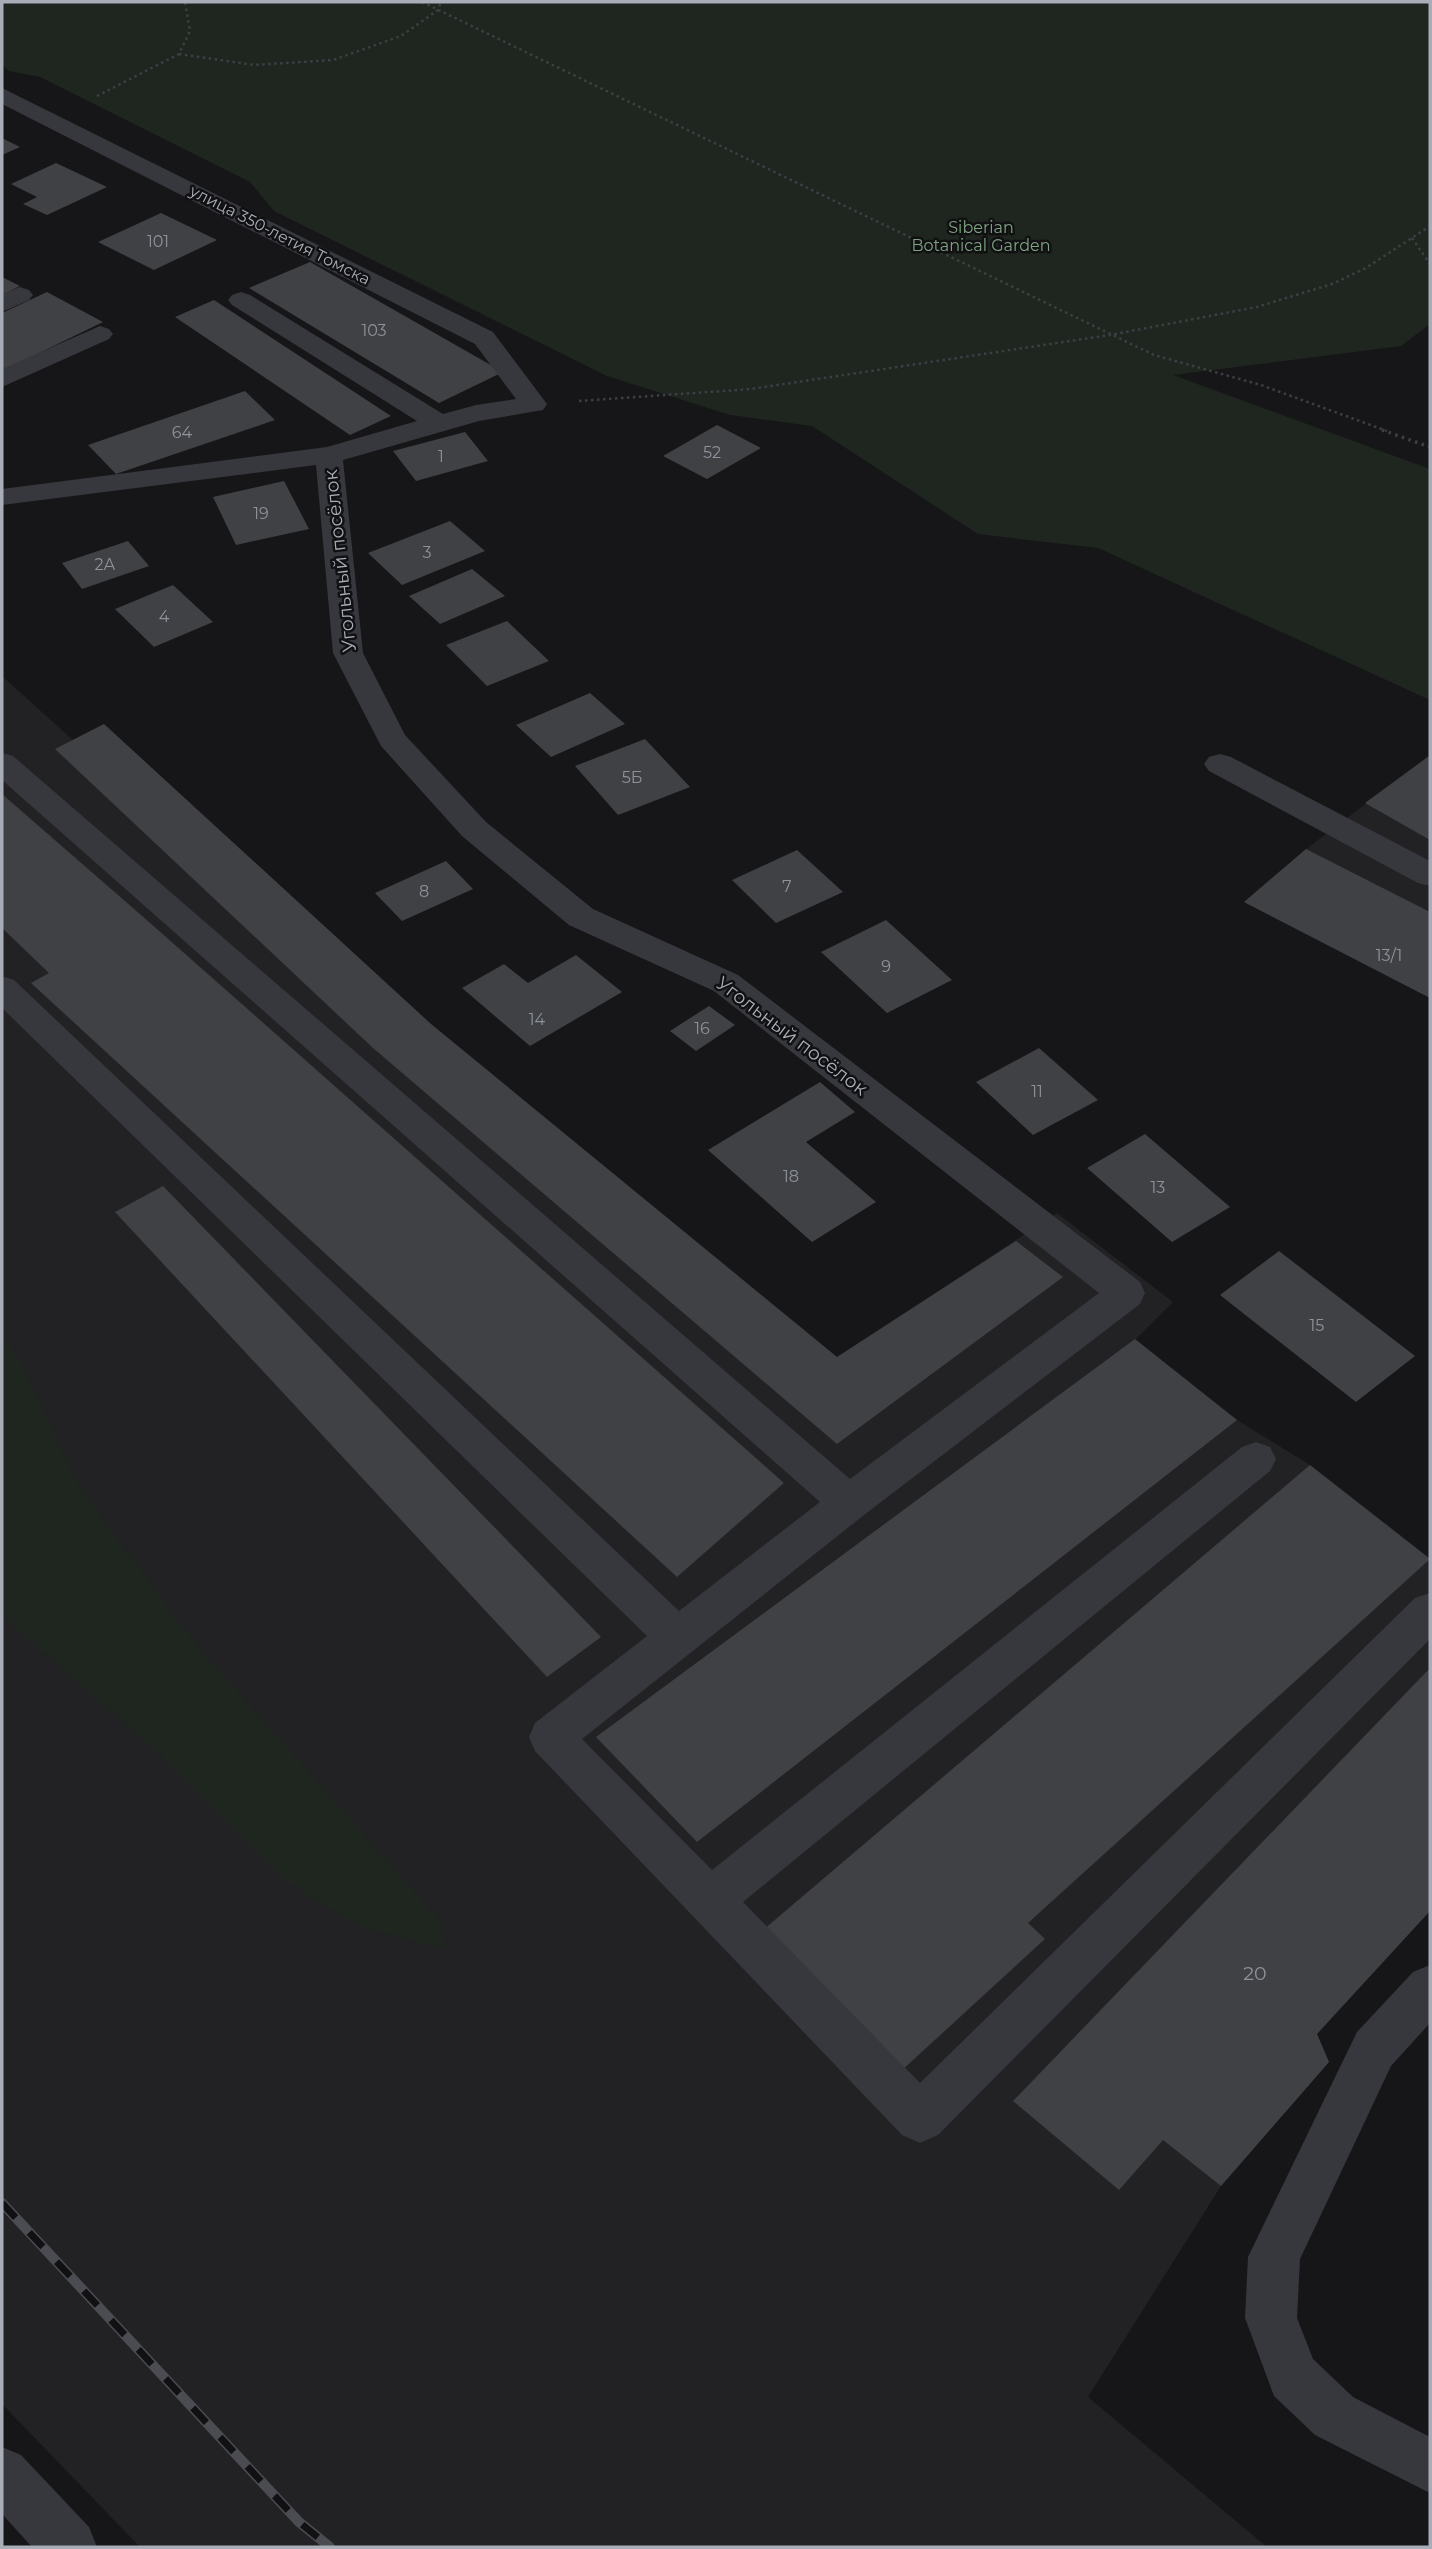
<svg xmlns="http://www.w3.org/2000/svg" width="1432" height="2549" viewBox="0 0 1432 2549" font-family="Montserrat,sans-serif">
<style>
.built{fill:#222225}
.green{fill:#1e261f}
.building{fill:#404145}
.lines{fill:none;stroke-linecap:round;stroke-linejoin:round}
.path-far1{stroke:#3d3f44;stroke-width:2.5;stroke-dasharray:2.5 3.5;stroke-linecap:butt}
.path{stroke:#3d3f44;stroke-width:3.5;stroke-dasharray:2.5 4.5;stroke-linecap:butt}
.minor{fill:#37383d;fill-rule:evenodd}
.rail-casing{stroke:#4a4c52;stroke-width:10}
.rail{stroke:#111113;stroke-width:7;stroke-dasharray:20;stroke-linecap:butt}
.labels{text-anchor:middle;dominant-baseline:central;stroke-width:5;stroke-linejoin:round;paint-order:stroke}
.far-park-label{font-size:16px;fill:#7fa381;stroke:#111113}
.far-street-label{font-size:16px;fill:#a8adb8;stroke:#111113}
.number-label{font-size:16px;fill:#8e929b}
.street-label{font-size:19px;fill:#a8adb8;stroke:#111113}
.near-number-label{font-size:19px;fill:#8e929b}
</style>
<rect width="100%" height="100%" fill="#161618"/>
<path class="built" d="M2,676L73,740L104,724L431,1024L837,1357L1057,1213L1173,1302L1135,1340L1237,1420L1310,1465L1430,1558V1911L1317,2034L1329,2062L1221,2186L1088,2397L1267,2547H140L2,2404Z
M1429,756L1430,757V998L1244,902L1306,849Z"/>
<path class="green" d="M2,2H1430V324L1401,346L1173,375L1430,469V700L1098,548L978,534L812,426L730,415L607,376L274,211L250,182L40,77L9,71L2,65Z
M2,1331L23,1367L77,1483L193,1641L440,1921L446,1949L361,1927L290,1884L165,1759L2,1616Z"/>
<path class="building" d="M2,138L20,147L2,155Z
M56,163L107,187L47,215L23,204L37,197L11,184Z
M161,213L217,240L154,270L98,242Z
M310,262L503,372L439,403L249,288Z
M2,277L20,286L2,295Z
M47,292L103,322L2,371V313Z
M214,300L391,416L350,435L175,317Z
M245,391L275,420L116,474L88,445Z
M717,425L761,448L707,479L663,456Z
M465,432L488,461L416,481L393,451Z
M284,481L309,529L236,545L213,497Z
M450,521L485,551L402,585L368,553Z
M128,541L149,566L82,589L62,563Z
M472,569L505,596L440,624L409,596Z
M173,585L213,622L154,647L115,609Z
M507,621L549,661L487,686L446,645Z
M590,693L625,724L551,757L516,725Z
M104,724L431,1024L837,1357L1016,1241L1063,1277L837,1444L373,1048L55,749Z
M645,739L690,787L618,815L575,766Z
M1429,756L1430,757V840L1365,803Z
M2,794L149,922L784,1483L677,1577L31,983L49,973L2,928Z
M1306,849L1430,912V998L1244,902Z
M797,850L843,892L776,923L732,880Z
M446,861L473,889L402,921L375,893Z
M886,920L952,980L887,1013L821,952Z
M576,955L622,992L530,1046L462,988L504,964L528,983Z
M709,1006L735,1025L696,1051L670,1031Z
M1039,1048L1098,1100L1033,1135L976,1082Z
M820,1082L855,1112L806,1142L876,1202L812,1242L708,1150Z
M1145,1134L1230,1207L1172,1242L1087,1168Z
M163,1186L601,1637L547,1677L115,1212Z
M1279,1251L1415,1356L1356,1402L1220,1295Z
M1135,1339L1237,1420L697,1842L596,1737Z
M1310,1465L1430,1559L1028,1923L1045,1939L900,2072L763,1930Z
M1430,1668V1911L1317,2034L1329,2062L1221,2186L1163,2140L1119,2190L1013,2101Z"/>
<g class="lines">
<path class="path-far1" d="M422,2L1154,355L1261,385L1387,431
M179,54L254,65L333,60L401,36L438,10L441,2
M97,96L179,54L190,31L185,2
M1412,238L1430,264
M579,401L751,389L1110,335L1257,307L1332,284L1366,268L1430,226"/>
<path class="path" d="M1382,430L1430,447"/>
<path class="minor" d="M2,88L493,332L547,404L543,410L479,421L343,460L363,653L405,735L486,822L593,909L738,975L1140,1282L1145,1293L1140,1304L864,1515L582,1739L712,1870L1242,1447L1256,1442L1270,1447L1276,1459L1270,1471L743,1902L920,2083L1415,1598L1430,1593V1639L938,2135L920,2143L902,2135L535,1751L529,1737L535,1723L647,1636L2,1008V976L14,980L679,1611L820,1502L2,780V753L13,756L850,1479L1099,1293L714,991L569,925L462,836L381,746L333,653L316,465L2,505V489L327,447L417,421L232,305L228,300L232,295L241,292L250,295L443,414L476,405L516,399L475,344L2,104Z
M20,287L29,290L33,295L29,300L2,312V294Z
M100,326L109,329L113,334L109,339L2,387V369Z
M1220,754L1231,757L1430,861V886L1418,883L1209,771L1204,764L1209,757Z
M1430,1965V2023L1391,2066L1300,2259L1297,2318L1313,2359L1353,2397L1430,2437V2493L1315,2435L1274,2396L1245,2318L1248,2257L1357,2032L1413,1972Z
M2,2447L21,2455L89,2527L97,2547H32L2,2514Z"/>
<g class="rail-casing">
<path id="rail" d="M2,2203L299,2522L330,2547"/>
</g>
<use href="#rail" class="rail"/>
</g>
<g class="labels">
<g class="far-park-label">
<text x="981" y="227">Siberian<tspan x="981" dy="18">Botanical Garden</tspan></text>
</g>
<g class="far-street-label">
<text transform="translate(280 235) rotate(27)">улица 350-летия Томска</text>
</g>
<g class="number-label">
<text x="158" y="241">101</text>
<text x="374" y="330">103</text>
<text x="182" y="432">64</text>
<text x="712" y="452">52</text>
<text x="441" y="456">1</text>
<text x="261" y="513">19</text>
<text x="427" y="552">3</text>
<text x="105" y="564">2А</text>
<text x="164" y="616">4</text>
<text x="632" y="777">5Б</text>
<text x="787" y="886">7</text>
<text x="424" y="891">8</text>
<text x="1389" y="955">13/1</text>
<text x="886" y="966">9</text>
<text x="537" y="1019">14</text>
<text x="702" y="1028">16</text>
<text x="1037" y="1091">11</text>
<text x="791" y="1176">18</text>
<text x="1158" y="1187">13</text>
<text x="1317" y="1325">15</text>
</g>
<g class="street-label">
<text transform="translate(340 561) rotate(-96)">Угольный посёлок</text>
<text transform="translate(792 1036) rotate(37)">Угольный посёлок</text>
</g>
<g class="near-number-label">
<text x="1255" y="1973">20</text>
</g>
</g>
<rect width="1432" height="2549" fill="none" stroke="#a8adb8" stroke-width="7"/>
</svg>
